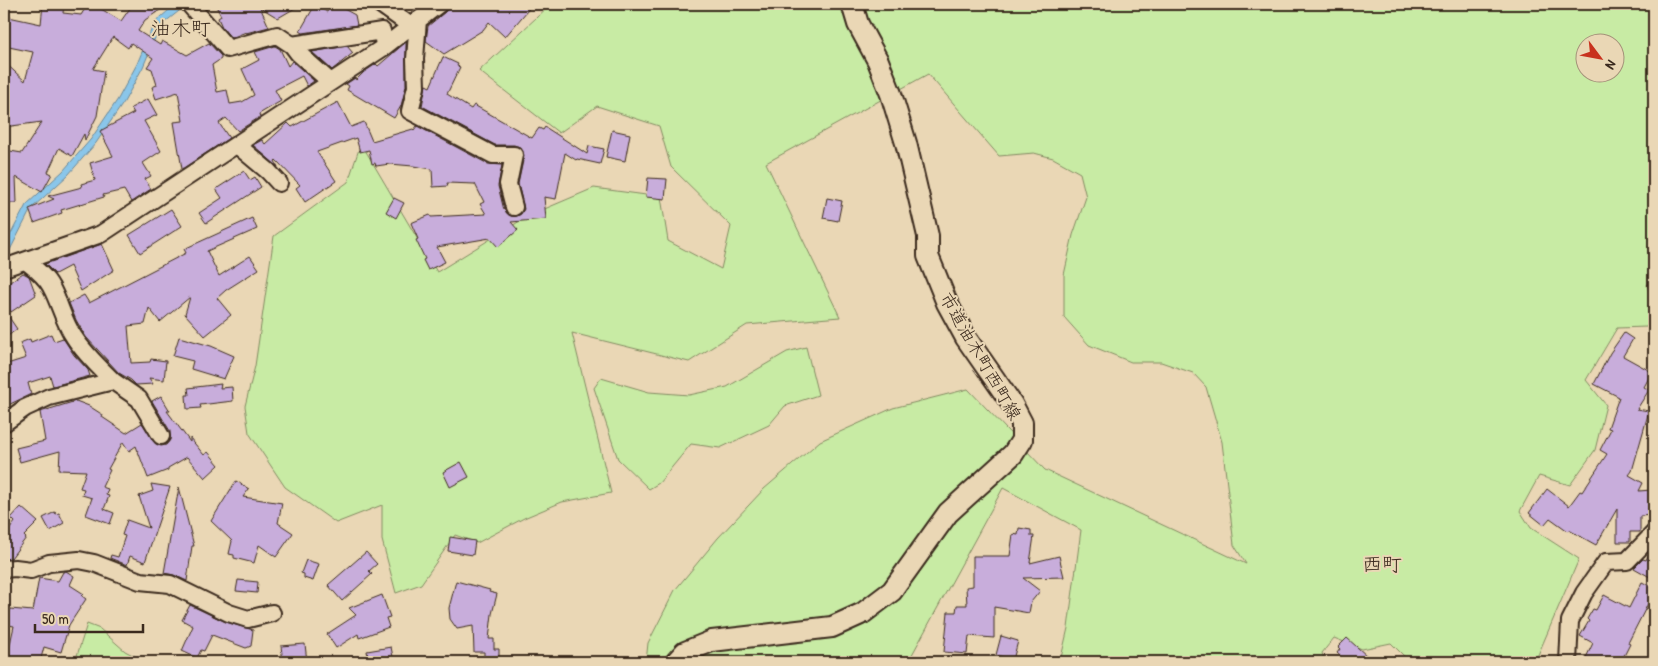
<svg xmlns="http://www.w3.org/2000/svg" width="1658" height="666" viewBox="0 0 1658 666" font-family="'Patrick Hand','Klee One',sans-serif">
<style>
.green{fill:#c8eba4;stroke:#828a61;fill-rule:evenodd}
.water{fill:#8ac6ea;stroke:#6a8898}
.building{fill:#c8addb;stroke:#3b2a1e}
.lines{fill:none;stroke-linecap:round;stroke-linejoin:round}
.minor-casing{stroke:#3b2a1e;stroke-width:20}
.tertiary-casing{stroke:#3b2a1e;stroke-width:24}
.minor{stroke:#ead7b5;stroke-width:16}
.tertiary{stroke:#ead7b5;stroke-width:20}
.labels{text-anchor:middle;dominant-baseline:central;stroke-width:4;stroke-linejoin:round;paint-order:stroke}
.street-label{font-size:18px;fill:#3b2a1e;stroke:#ead7b5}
.quarter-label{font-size:20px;fill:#3b2a1e;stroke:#ead7b5}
</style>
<rect width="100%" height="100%" fill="#ead7b5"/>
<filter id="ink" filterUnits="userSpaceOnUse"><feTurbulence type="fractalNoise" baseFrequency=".02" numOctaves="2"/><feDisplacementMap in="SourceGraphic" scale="10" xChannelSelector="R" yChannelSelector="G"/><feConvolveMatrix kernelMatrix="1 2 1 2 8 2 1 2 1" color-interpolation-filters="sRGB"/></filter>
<g filter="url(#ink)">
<path class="green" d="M551,4H1654V277L1647,285L1654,308L1647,327L1617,328L1586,380L1606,405L1595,450L1570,485L1539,476L1520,511L1531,528L1579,559L1535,662H1410L1391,643L1362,649L1334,638L1322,653L1325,662H1060L1068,628L1081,530L1003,488L908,662H646L648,643L675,590L718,538L764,489L820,441L893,408L968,389L1045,470L1246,564L1234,545L1222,442L1206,387L1193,373L1161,362H1131L1089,345L1064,317V275L1073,235L1086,197L1080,173L1053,158L1034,153L999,156L928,74L766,163L840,317L747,325L689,362L572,333L611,493L562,502L524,518L477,543L455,535L421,584L396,593L382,540V505L336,523L285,487L249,433L245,406L255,366L274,236L348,182L361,143L437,272L528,216L594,188L661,197L668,241L721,269L731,226L671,167L659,126L597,106L559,133L479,71ZM1586,42H1616V72H1586Z
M806,347L818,395L785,406L769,425L720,448L691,444L659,483L649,489L618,459L594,388L601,378L649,392L689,395L727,387L787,352Z
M87,624L100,629L125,651L146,662H75Z"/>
<path class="water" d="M176,4H188L160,26L143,67L124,102L96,143L68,175L31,209L8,254L4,256V247L26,205L63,171L91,139L118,99L137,64L154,23Z"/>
<path class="building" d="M43,4H64L63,13L81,15L88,4H93L121,21L133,4H169L145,20L138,31L160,45L162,41L187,55L209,43L221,56V59L212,65L217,92L227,90L230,104L242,102L254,95L242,69L259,60L255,52L275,46L280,49L288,66L292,61L314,81L307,86L302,76L275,90L281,101L259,114L260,117L238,131L226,118L219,123L229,138L182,169L174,122L183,121L178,92L156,99L152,87L157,85L152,69L147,67L153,58L131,43L128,48L113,37L93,69L104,71L97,116L85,140L84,134L72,156L59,148L48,172L52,174L42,192L16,177L17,203H4V150L22,153L42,122L4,127V62L25,81L33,52L4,46V16L41,24Z
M215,4H302L278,18L260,7L269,27L246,33V32L231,38L222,27L218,18L221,16Z
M332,4H335L355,15L357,25L303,33L300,31L315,5L327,12Z
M451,4H533L505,37L489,22L483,30L444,54L426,41L428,26L445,12Z
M406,42V86L401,106L394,118L347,90L349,86L346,84L355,78L356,80L364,72L376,64L378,66Z
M347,46L353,53L332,70L312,52Z
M443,57L458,64L457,66L460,67L447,94L471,109L474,105L532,138L539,128L543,130L545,127L587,154L589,146L604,149L600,164L577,159L576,160L565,153L556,199L544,197L546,219L511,222L518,230L498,247L490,238L437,247L445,262L428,270L423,260L425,259L416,240L418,239L411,223L430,215L431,217L486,214L480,204L484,202L475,184L447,183L448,186L433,187L432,169L413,166L390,164L376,166L375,163L372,164L369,150L360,152L356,138L317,152L336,181L305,202L296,188L300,185L276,160L275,161L278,167L253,145L262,140L265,144L288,123L292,127L338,102L351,127L364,122L372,141L413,129L414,130L417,126L488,164L502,165L498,186L504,210L511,216H517L521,214L524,209L518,184L524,156L523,151L520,147L514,145H495L422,106L426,85L430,87Z
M148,99L157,115L144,121L161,151L143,163L151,176L145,179L151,189L131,202L124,190L103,195L104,197L61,210L62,213L34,223L29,209L54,199L48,196L82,187L81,184L95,180L90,163L113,156L100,131L134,113L131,108Z
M612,130L630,134L625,161L606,157Z
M244,171L250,180L255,177L261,187L206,223L199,213L222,198L216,189Z
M648,178L667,179L665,199L646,197Z
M394,198L404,203L396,218L386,212Z
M827,198L842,201L838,221L823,218Z
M171,209L182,226L140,253L129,235Z
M252,218L257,229L207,251L219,276L250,256L259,269L226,290L217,298L231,315L205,336L185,314L190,297L160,322L149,308L145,324L128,326L131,363L150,362L151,359L166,361L164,380L149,378L153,384L136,385L131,380L119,373L86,337L76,320L69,303L84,295L89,303L186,253L184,249Z
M102,244L114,270L81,291L70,266L55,274L45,264Z
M23,273L29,276L36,295L11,312L4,302V286Z
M4,310L17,329L4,339Z
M1624,333L1633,339L1623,356L1652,372L1644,387L1649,390L1637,409L1649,411L1632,471L1629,475L1643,483L1639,491L1651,490L1653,515L1640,516V532H1630V542H1617V509L1596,545L1569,530L1568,531L1550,518L1544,525L1529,513L1547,489L1569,506L1580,491L1582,492L1607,454L1600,450L1611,429L1608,428L1619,397L1594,384L1610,353Z
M51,334L54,341L63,338L74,355L88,370L90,376L53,386L50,376L28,383L31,394L4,407V365L26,358L20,343L30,339L31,342Z
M179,337L211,346L234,356L224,379L191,369L193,361L173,356Z
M221,384L220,388L232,387L233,401L200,405L201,408L187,409L186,395H189L188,388Z
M161,396L170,411H167L190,442V438L204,455L208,452L219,465L205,478L187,457L168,468V470L148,478L136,446L129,451L123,442L108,469L110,470L102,487L108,489L106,495L109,496L104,509L114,513L110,524L86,515L92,498L82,495L84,489L80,488L86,471L59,470L60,451L20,462L16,448L45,441L40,412L76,401L89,406L103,415L102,417L126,433L142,423L156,444L161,446L166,445L170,440V431L152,401Z
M461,462L469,477L450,487L443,472Z
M236,481L249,489L243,497L282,503L278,523L293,533L276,557L259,545L254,563L234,558V555L229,554L232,541L211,521Z
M151,484L170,487L145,562L130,556L127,565L110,558L111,555L118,557L125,536L122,535L127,520L149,528L139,496L153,491Z
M179,487L194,546H192L187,581L174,575L164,573Z
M21,507L38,522L24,536L26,538L11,558L4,559V537L15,522L11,518Z
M55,512L56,514L59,513L64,523L50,531L43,518Z
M1019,528L1031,530V536H1034L1030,563L1059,556L1064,577L1023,578L1040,591L1031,602L1029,613L994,607V638L969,636L967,654L944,652L948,612H956L957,605H967L966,587L973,586V556H1010L1013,534L1018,535Z
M450,537L475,541L473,555L448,551Z
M1654,547V570L1650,577L1634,568L1643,559L1646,560L1650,552Z
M366,552L377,564L369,571L372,574L342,601L328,585Z
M306,560L319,564L313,581L304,578V574L301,573Z
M66,571L74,576L70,585L84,594L82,596L86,599L69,625L61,652L44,647L40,662H6L14,626L8,625L10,609L33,611L39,578L58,581L63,572Z
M238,580L258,582L257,593L236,591Z
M456,581L490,590L489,592L497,594L492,614L489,639H494V649H499V660H484V652H474L473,626L457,629L450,619L449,608Z
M1642,582L1654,588V592L1628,643L1630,644L1621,662H1584L1593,643L1580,636L1589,621L1587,619L1593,609L1596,610L1604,595L1629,608Z
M382,595L390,617L386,618L389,627L359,638L358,634L336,648L327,634L356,615L349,608Z
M190,605L226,622L253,630L251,646L246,648L212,635L204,651L201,650L197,658L182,651L193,626L182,620Z
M1001,636L1018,641L1013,660L996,655Z
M1347,638L1367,656L1362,662H1347L1337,653L1340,649L1338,647Z
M305,644L307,662H283L281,646Z
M391,647L394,662H369L367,651Z"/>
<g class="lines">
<g class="minor-casing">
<path id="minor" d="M189,4L228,49L277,35L292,45L382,31L384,47
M380,4L411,26
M418,20L415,59L416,87L410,111L493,155H514L508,184L514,207
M292,45L298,53L326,78L329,83
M237,145L268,171L279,183
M28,260L27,262C36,269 46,277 51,287C60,303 63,321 74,337C84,353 99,367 113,381
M4,268L101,234L384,47L439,4
M4,423L25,408L49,397L113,381L139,399L161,436
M4,569L15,568L31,570L49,563L79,560L94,563L140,581L170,584L229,613L248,619L272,613
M1568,662L1570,621L1584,593L1606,562L1627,561L1654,533"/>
</g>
<g class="tertiary-casing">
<path id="tertiary" d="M676,662L685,652L712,641L832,627L863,613L892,591L948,513L1013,454L1022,440V423L1012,404L966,338L947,303L928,256V236L906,143L891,94L878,61L858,24L852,4"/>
</g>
<use href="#minor" class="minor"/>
<use href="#tertiary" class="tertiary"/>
</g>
</g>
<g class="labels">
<g class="street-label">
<text transform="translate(981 356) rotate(60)">市道油木町西町線</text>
</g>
<g class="quarter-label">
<text x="181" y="27">油木町</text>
<text x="1382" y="563">西町</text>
</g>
</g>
<rect width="1658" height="666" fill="none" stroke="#ead7b5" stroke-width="20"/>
<rect x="10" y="10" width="1638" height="646" fill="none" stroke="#3b2a1e" stroke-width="2" filter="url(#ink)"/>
<g transform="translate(1600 58) rotate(122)"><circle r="24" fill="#ead7b5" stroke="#a49279"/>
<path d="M0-4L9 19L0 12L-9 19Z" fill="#c8321e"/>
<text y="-8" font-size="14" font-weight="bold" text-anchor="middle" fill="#3b2a1e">N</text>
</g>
<path d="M35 624v8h108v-8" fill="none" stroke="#3b2a1e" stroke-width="2.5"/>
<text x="42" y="624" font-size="15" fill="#3b2a1e" stroke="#ead7b5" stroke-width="4" paint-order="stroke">50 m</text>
</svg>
